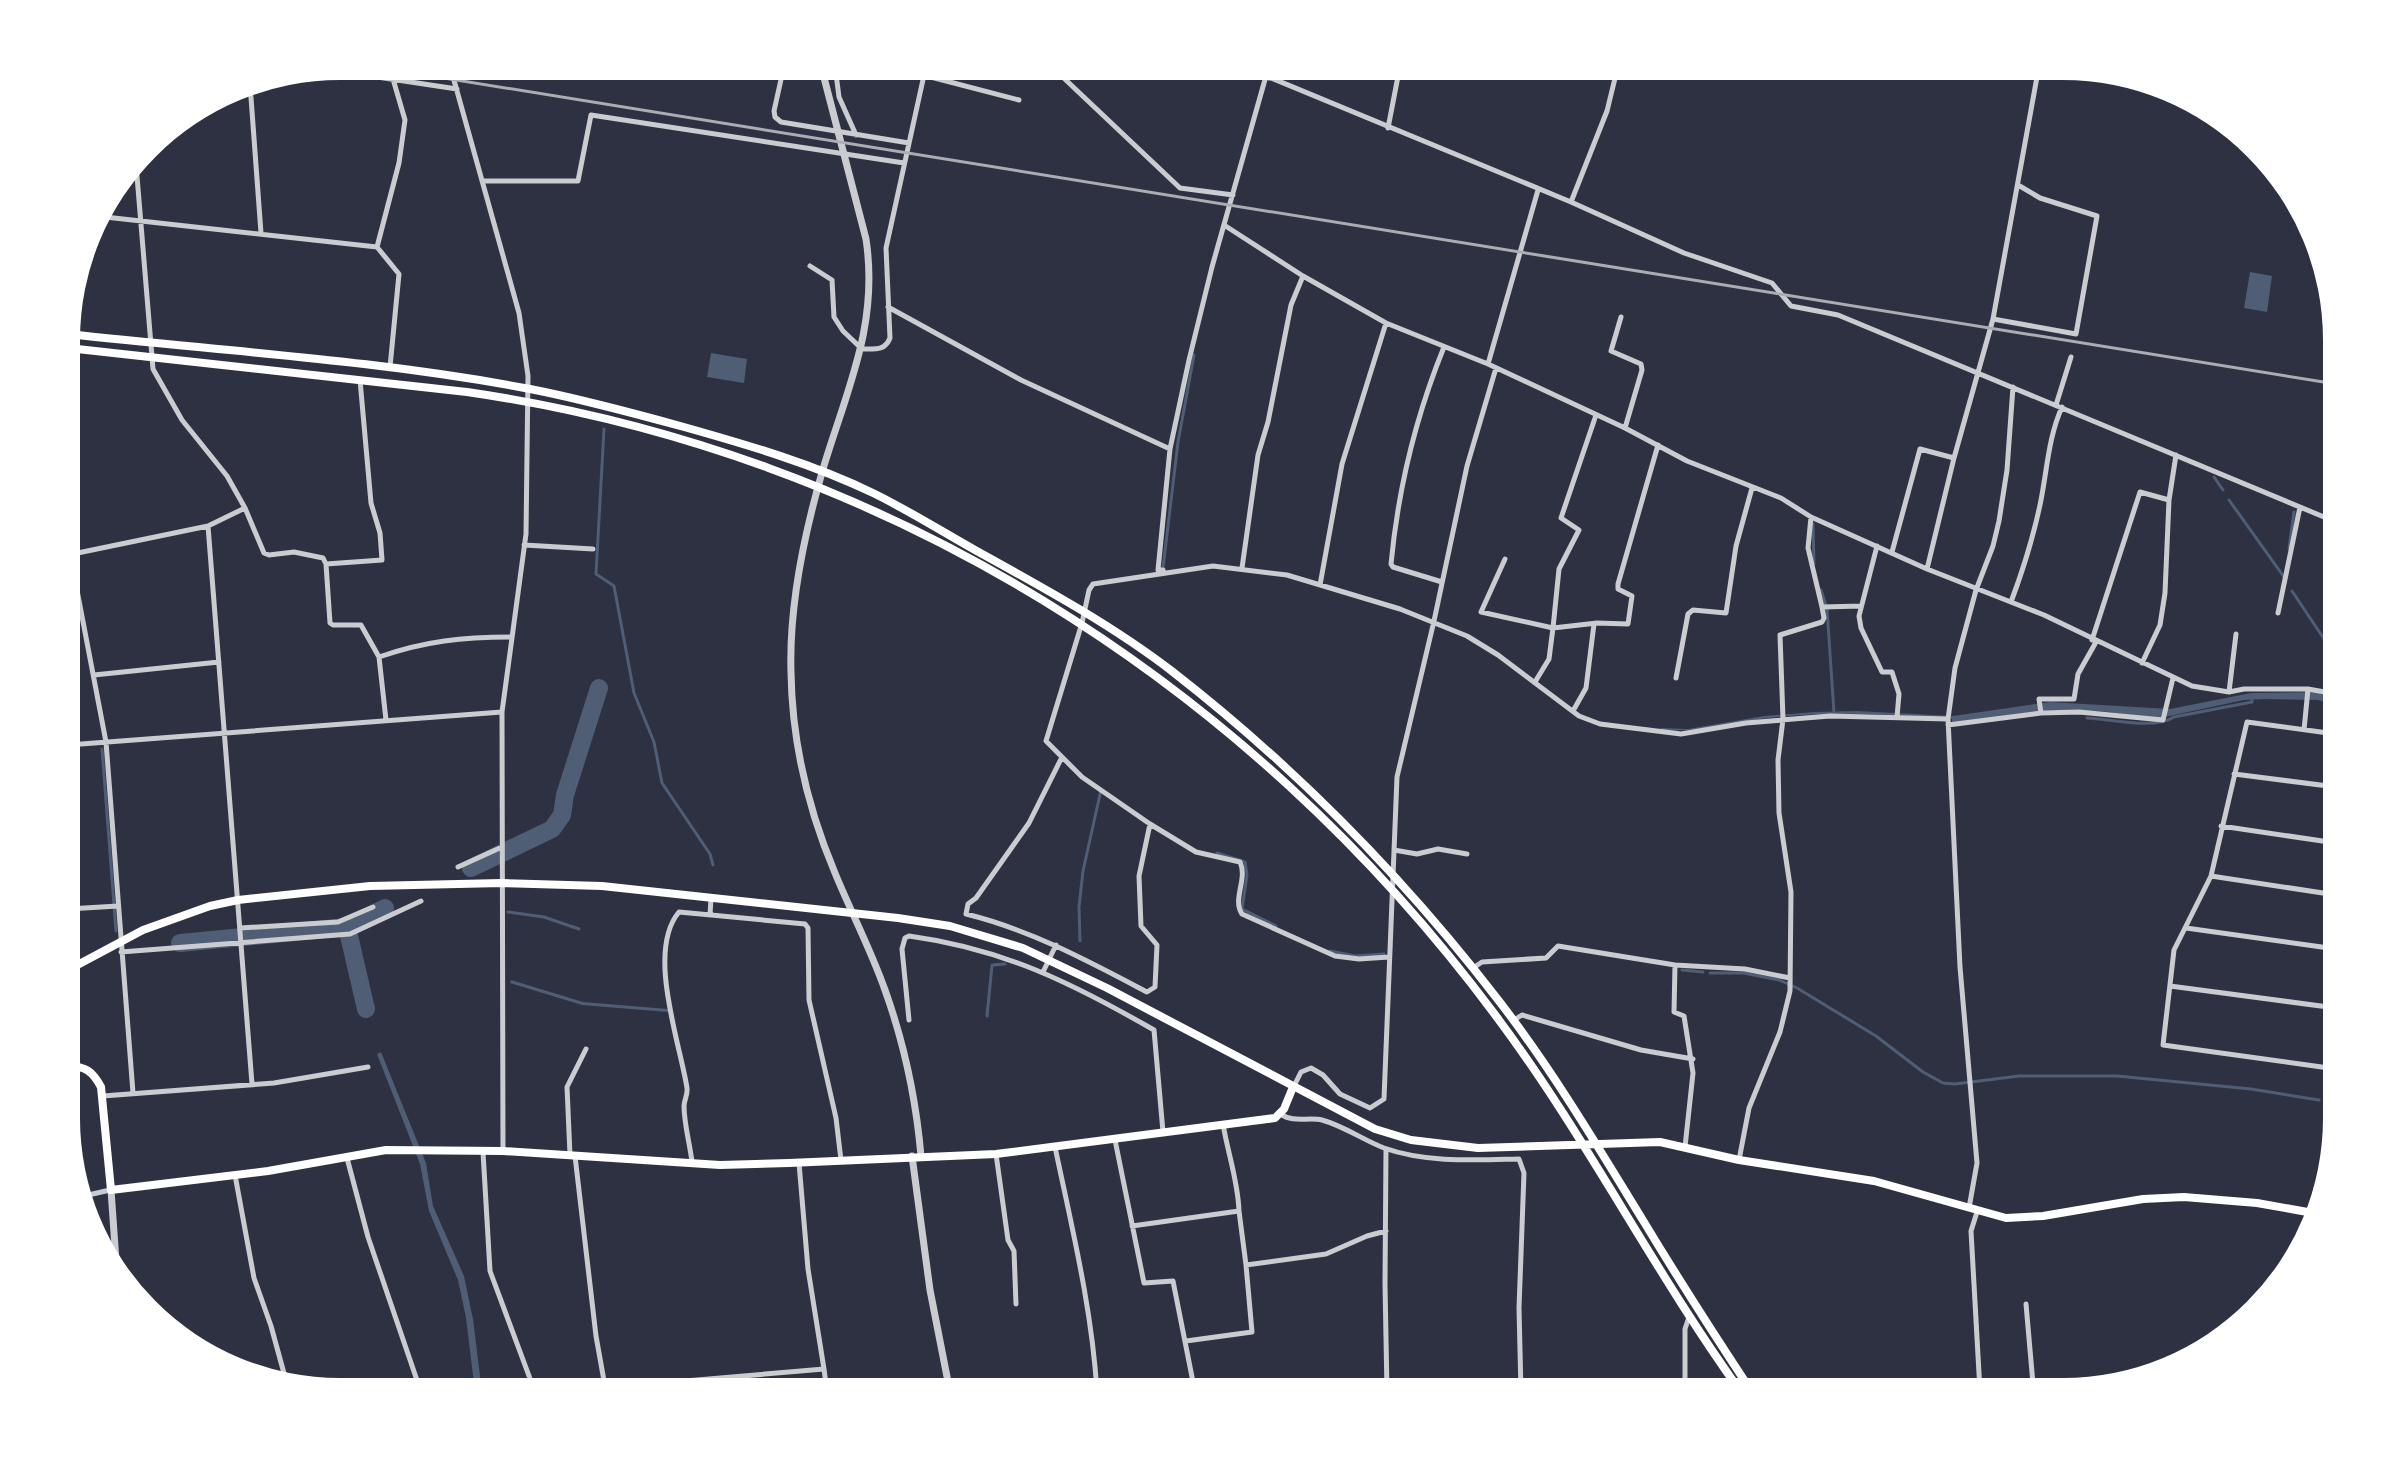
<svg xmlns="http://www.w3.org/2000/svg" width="2403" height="1458" viewBox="0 0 2403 1458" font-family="Figtree,sans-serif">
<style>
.water{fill:#4f5d75}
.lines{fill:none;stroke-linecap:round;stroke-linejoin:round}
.stream{stroke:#4f5d75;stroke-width:3}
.river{stroke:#4f5d75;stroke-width:18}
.minor{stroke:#caccd0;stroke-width:5}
.tertiary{stroke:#caccd0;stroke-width:7}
.secondary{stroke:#fff;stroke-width:8}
.rail{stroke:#abadb3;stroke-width:3}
</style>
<rect width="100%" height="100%" fill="#2d3142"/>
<path class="water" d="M2250,272L2272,276L2267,312L2244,308Z
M711,353L747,359L744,383L707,377Z
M2316,692L2336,697V706L2318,700L2264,699L2244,700L2160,718L2099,711L2047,710L1952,723V719C1894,714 1836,711 1778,717C1738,721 1701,733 1661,730V728L1688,729L1764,716L1815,712L1857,711L1953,716L2050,702L2170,709L2251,693Z
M511,980L583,1002L668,1009V1012L582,1005L510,983Z
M381,1052L426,1163L433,1206L464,1276L473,1319L482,1392H475L466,1318L458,1280L429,1211L420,1164L377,1054Z"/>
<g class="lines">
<path class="stream" d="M604,429L596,574L614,586L634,693L654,742L662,783L710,854L713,865
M2214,477L2223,490
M2229,500L2284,577
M1813,524L1814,564
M2289,548L2294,512
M1163,568L1178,442L1194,355
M1821,590L1827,609L1834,713
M2292,591L2336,657
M2087,718C2110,719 2155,730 2174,717L2252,702V699
M102,749L116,931
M1217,853L1245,862L1247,875L1242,909L1276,926
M508,912L544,917L579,929
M1080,941L1079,907L1083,871L1101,790
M1330,951L1355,956L1384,954
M1682,970L1703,972
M1710,973H1744L1779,980L1797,988L1876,1036L1923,1072L1943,1083L1955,1084L2019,1076H2117L2251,1089L2319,1100
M987,1016L992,965L1005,964"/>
<path class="river" d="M471,868L552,829L562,815L565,795L599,688
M347,927L366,1009
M180,943L347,927L385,908"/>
<path class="minor" d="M450,66L519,313L528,376L526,534L502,712L503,1151
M784,66L774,111L775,117L781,122L909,143
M835,66L839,97L856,135
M1051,66L1180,188L1233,195
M1242,66L1571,202L1684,253L1772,283L1791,306L1838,315L2336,522
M324,69L457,89
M923,75L1019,100
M250,84L261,233
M1388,128L1400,66
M136,164L153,369L182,420L227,476L245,508L208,526
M484,181H578L591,115L904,163
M1571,202L1607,111L1618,66
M96,216L377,247L399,274L390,367
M1224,225L1303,276L1386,323L1488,364L1625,428L1687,461L1781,498L1811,517L1927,569L2044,615L2192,686L2229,692L2244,689H2308L2336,694
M377,247L399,163L405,120L393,79
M810,266L832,280L834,317L843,331L862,349C875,349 885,351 890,338L886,248L926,66
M888,307L1021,380L1170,449
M1621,317L1611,351L1641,364L1642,370L1625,428
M1993,319L2076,334L2097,216L2040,198L2018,185
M1488,364L1538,190
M2056,405L2071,357
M1596,415L1561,518L1579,530L1559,569L1553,628L1597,623L1628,624L1632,596L1618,589V584L1658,445
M1954,458L1993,319L2039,66
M245,508L264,553L269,555L294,552L323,558L326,564L330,623L333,625H361L379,657L386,720
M1811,517L1808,548L1822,607L1861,606
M68,543L106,742L133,1093
M524,545L593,549
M1877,546L1859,616L1861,628L1882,672H1892L1899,694L1897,717
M1892,552L1920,449L1954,458L1927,569
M68,555L208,526L252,1084
M1505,559L1481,612L1553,628L1549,659L1535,682
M326,564L382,560L380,533L371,503L360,380
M1242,568L1258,455L1268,422L1291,305L1303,276
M1163,573V570H1158L1170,449L1189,360L1212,267L1266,76
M1442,582L1393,567L1391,564C1398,490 1416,416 1444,347
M1320,585L1342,464L1386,323
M2011,602C2023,570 2033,538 2040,505C2047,472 2048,438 2062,407
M2278,613L2300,507
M2092,640L2140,492L2169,500
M379,657C425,641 463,637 512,637
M2142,663L2160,625L2165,593L2169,500L2176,455
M94,675L219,662
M1676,678L1688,614L1693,610L1726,613L1736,546L1752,488
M2229,692L2236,634
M1573,711L1586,688L1594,624
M2041,713L2039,699H2074L2078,674L2096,642
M1948,725L2041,713L2079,712L2163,720L2173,678
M2304,730L2308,689
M2336,738L2328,733L2247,722L2211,876L2174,950L2163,1045L2336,1069
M68,745L502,712
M1062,757L1029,823L976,898L968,904L966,914C1031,930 1088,961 1147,992L1155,987L1157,945L1141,926L1139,876L1150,824
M2234,774L2336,787
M2221,826L2336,843
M1394,850L1417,854L1438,849L1467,854
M458,867L502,847
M2211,876L2336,895
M68,909L118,906
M710,915L711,898
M240,928L338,922L373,907
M2186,928L2336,949
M121,952L350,934L421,901
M1389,957L1359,959L1335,956L1242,914C1232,899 1248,879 1240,862L1196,852L1150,824L1082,777L1046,741L1082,623L1089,590L1093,584L1213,566L1287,575L1400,609L1467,636L1498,655L1579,716L1600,724L1681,734L1746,723L1830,716L1948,719
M1473,968L1482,962L1546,958L1558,946L1675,965
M1043,972L1056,945
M2170,986L2336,1008
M909,1020L902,949L905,938L909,936C1004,949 1072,983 1154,1030L1163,1132
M1514,1020L1522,1015L1641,1050L1693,1059
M1294,1086L1301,1072L1311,1068L1323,1075L1340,1094L1370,1108L1384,1099L1397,777L1434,621L1467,466L1496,368
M103,1096L274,1083L368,1067
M1281,1114C1292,1123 1309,1117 1322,1120C1344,1126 1363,1140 1384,1148C1426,1163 1475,1160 1519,1159L1524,1173L1519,1308L1521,1392
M1223,1124C1228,1154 1238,1181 1239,1211
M1115,1140L1144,1283L1173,1281L1195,1392
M1055,1147C1072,1228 1092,1309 1097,1392
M1685,1147L1693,1073L1684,1016L1674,1012L1675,965L1745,969L1790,978
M1386,1149L1385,1284L1387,1392
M483,1152L490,1271L535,1392
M996,1154L1008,1240L1014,1251L1016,1304
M570,1155L567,1087L586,1049
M575,1156L596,1336L606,1392
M347,1158L368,1237L421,1392
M1739,1160L1749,1108L1780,1032L1790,991L1791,892L1779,813L1778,760L1783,719L1780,635L1822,622L1824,618L1822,607
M692,1162C690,1144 684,1124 684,1106C684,1100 688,1095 687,1088C680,1043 646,951 679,912L805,924L808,928L809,1000L836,1118L841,1160
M799,1163L808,1269L824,1369
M235,1175L254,1278L271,1326L285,1377
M84,1196L110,1190
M1969,1208L1977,1163L1960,967L1948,719L1955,668L1976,590L1993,546L1999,521L2007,470L2013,387
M1977,1212L1971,1231L1980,1391
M1132,1226L1239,1211L1246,1265L1326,1254L1367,1236L1386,1231
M2026,1304L2033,1384
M1186,1341L1252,1332L1246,1265
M1980,1389L2060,1383V1391
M687,1392L685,1381L824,1369L827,1392
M1685,1392V1329L1689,1317"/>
<path class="tertiary" d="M821,66L866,239C879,325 847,389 823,469C805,531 789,608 791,672C792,742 808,809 835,873C851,912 871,950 885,990C904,1043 916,1099 921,1156
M1269,77L1272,66
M912,1156L930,1290L950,1392
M111,1190L117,1275"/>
<path class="secondary" d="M68,334C222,351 378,360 530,389C582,399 633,413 684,427C748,445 813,464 873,493C908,510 941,531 975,550C1042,587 1112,625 1173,672C1295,767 1405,879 1499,1001C1553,1071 1598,1147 1644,1222C1679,1280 1715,1336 1752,1392
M68,348L467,392C882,452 1247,681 1496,1016C1586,1136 1653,1270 1741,1392
M68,970L143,930L210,906L238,900L370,886L502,883L602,886L898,918L950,926L1023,948L1107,988L1375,1129L1411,1140L1478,1148L1660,1142L1739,1160L1874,1181L2006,1218L2043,1216L2143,1199L2184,1197L2257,1203L2313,1213
M68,1066C86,1066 93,1072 101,1087L111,1190L268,1171L386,1150L503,1151L720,1165L789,1163L996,1154L1275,1118L1284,1109L1293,1087"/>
<path class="rail" d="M370,66L2336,384"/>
</g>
<path d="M0 0H2403V1458H0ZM340 80H2063A260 260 0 0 1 2323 340V1118A260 260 0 0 1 2063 1378H340A260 260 0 0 1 80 1118V340A260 260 0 0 1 340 80Z" fill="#fff" fill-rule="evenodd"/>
</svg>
